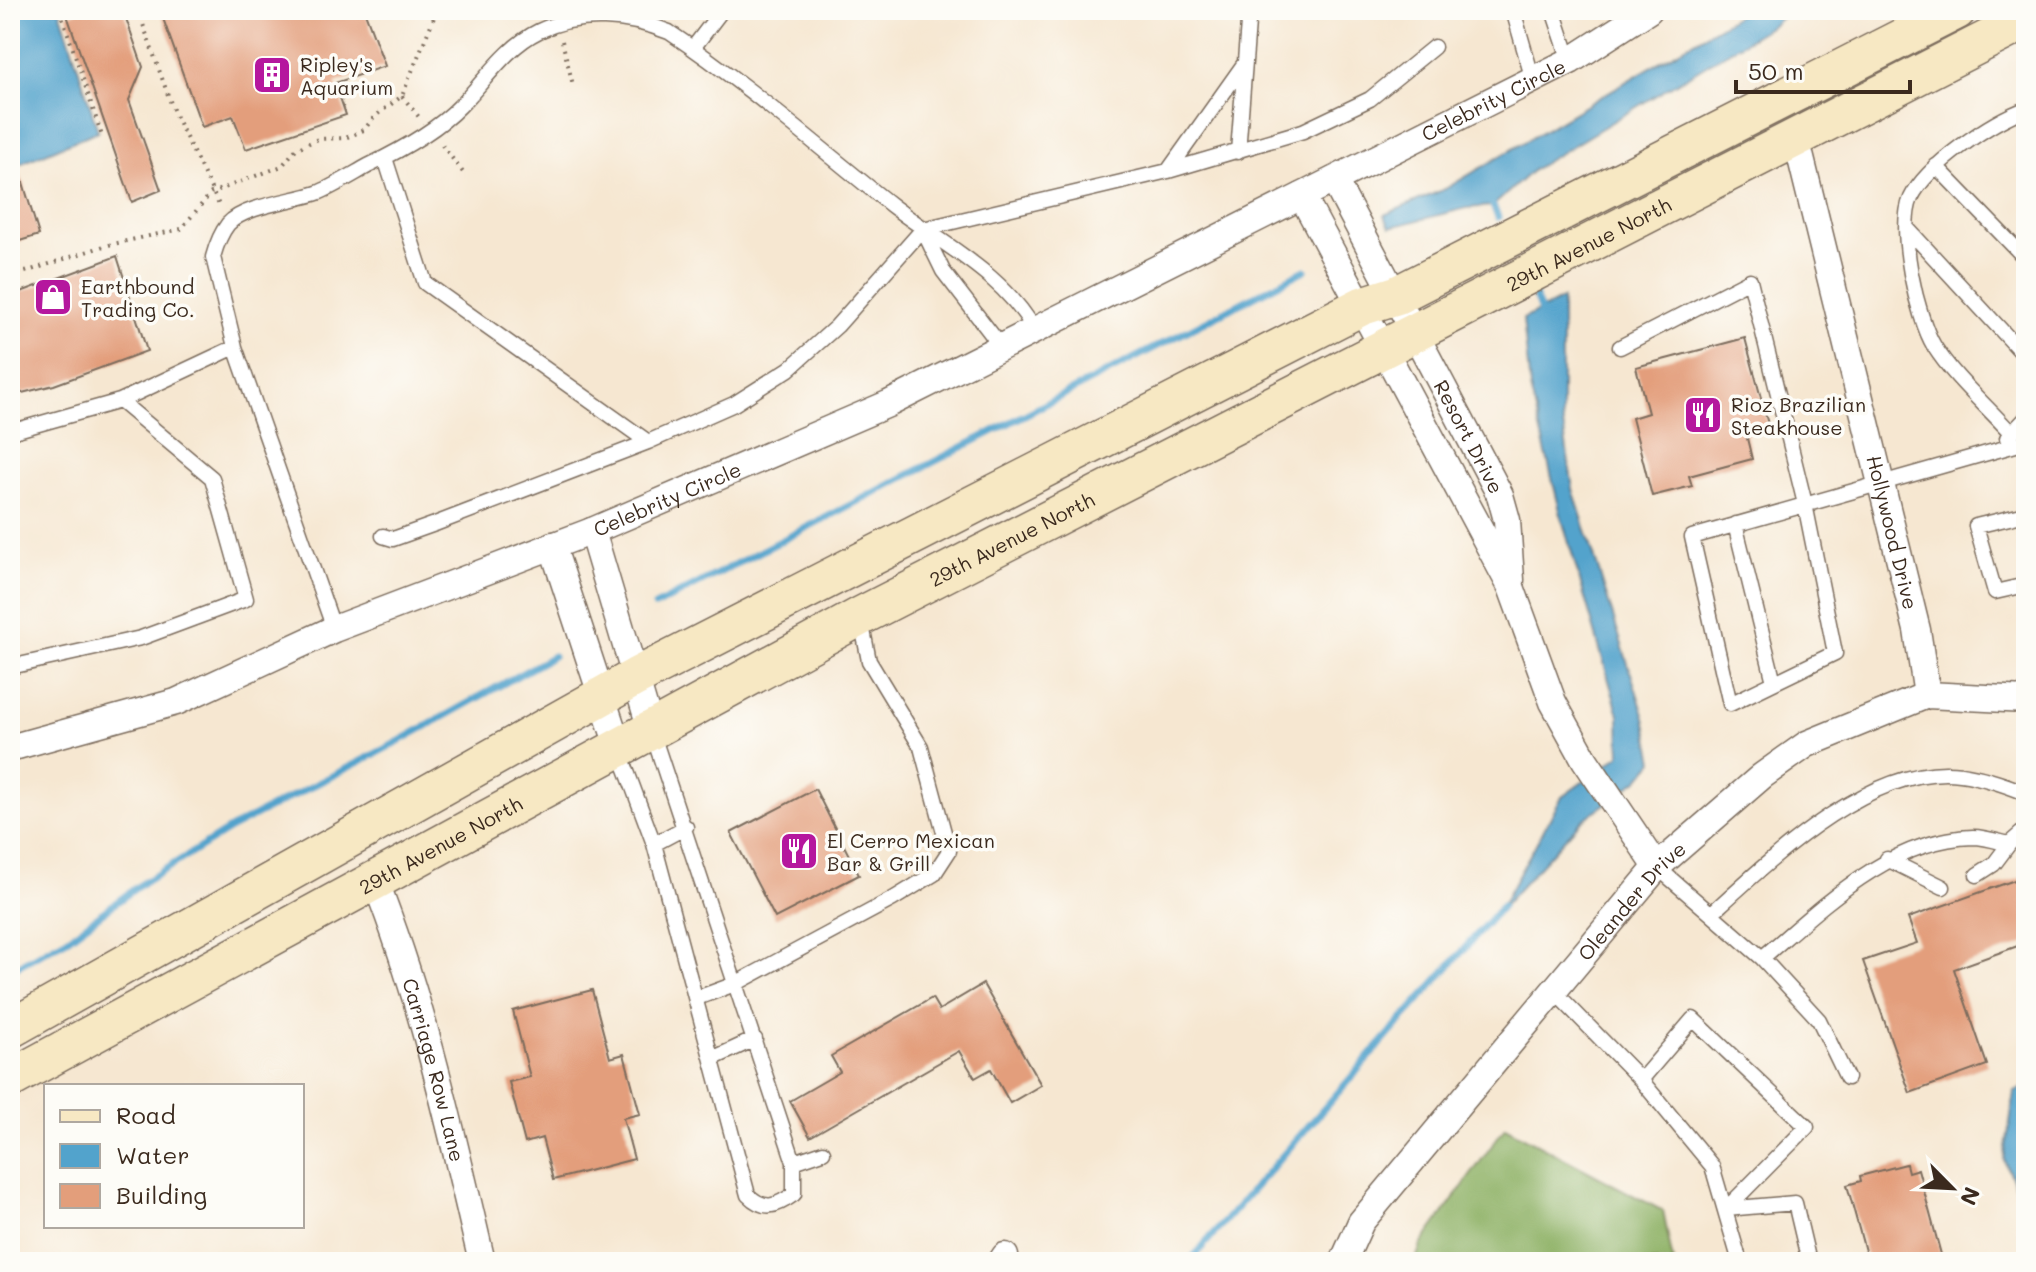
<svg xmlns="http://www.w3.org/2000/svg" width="2036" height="1272" viewBox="0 0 2036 1272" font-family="Mali,sans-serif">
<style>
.forest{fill:#8cb064;stroke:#646d41;stroke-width:2}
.water{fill:#52a3cc;stroke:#466675;stroke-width:2}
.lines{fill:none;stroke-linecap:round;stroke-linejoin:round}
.stream{stroke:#52a3cc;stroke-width:7}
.building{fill:#e39e7b}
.lane-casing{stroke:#7c6c5d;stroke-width:17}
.street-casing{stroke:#7c6c5d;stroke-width:29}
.secondary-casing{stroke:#7c6c5d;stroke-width:41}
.path{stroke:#7c6c5d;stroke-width:4;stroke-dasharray:2 6;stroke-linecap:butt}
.lane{stroke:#fff;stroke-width:14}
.street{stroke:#fff;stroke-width:26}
.secondary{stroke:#f7e8c3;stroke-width:38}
.labels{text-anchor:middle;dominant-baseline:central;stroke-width:7;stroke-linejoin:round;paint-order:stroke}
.poi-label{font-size:20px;fill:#3b2a1e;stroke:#fdfcf7;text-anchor:start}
.street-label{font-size:20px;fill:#3b2a1e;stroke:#fdfcf7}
</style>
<rect width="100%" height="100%" fill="#fdfcf7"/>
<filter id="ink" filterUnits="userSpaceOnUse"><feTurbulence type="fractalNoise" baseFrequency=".0125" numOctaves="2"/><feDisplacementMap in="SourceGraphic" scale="16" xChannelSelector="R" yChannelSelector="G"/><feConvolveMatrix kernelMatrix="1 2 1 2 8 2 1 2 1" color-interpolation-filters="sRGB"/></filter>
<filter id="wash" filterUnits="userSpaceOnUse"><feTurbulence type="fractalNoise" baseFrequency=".006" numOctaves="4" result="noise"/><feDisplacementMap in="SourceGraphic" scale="32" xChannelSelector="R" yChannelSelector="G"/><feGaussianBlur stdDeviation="1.8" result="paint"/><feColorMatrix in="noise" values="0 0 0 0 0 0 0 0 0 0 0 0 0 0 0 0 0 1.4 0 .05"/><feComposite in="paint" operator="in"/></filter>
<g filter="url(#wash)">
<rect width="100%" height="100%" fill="#f6e7d1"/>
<path class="forest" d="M1505,1127L1663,1211L1673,1262H1415L1421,1245Z"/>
<path class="water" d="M10,10H60L98,131L10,168Z
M1747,10H1790L1774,24L1534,169L1493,206L1467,208L1390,227L1384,215L1445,189Z
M1562,299V418L1573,489L1645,718L1654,761L1639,779L1579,823L1498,912L1562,797L1620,755L1619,715L1562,519L1530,388L1523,319Z
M2026,1086V1213L2004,1160L2015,1091Z"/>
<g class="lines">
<path class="stream" d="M1489,197L1498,217
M1531,287L1542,314
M655,606L1305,270
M10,970L67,939L137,887L233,827L396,743L553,656
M1189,1262L1502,906"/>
</g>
<g id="blocks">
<path class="building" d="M81,10H123L143,67L129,100L161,190L132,202L67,15Z
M160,10H364L385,66L335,83L346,115L246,149L233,116L202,127Z
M15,156L39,235L10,244V157Z
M117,256L147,351L54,385L10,396V296Z
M1745,338L1769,428L1746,434L1752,459L1689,476L1692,486L1652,496L1632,418L1648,413L1636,367Z
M815,789L859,875L775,918L731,833Z
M2026,876V943L1954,969L1987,1065L1910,1093L1863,961L1917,943L1908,918Z
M983,984L1041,1085L1010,1103L991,1069L975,1078L959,1051L810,1137L790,1101L840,1072L831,1056L932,998L939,1010Z
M592,990L610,1058L624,1054L640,1114L623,1118L634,1159L553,1180L542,1138L525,1143L509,1082L530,1077L513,1011Z
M1906,1164L1908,1172L1918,1169L1943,1262H1868L1847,1185L1861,1181L1860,1176Z"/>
</g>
</g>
<g filter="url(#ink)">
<use href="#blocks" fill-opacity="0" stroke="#7c6c5d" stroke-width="2"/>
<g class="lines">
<g class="lane-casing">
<path id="lane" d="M1513,10L1533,80
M1553,10L1570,61
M693,48L722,10
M1238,152L1249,10
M385,158L425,283L648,442
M1936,166L2026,259
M1168,171L1244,64
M1907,228L2026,357
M923,230L943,271L1003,349
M1620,347L1750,280L1805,504L1835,653L1730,704L1692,537L2026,442
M10,432L120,401L235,347
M2012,434C1987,406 1954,378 1934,346C1917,318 1897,229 1911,198C1927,165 1992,121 2026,109
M2007,438L2026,418
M2026,514L1976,526L1995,592L2026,585
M1735,524L1774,682
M383,536L393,539L435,524L648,442L734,404L789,369L837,326L923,229L1168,171L1303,131L1370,99L1434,47
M334,629L235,347L213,257C216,246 221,233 228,224C245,205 296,201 320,192C336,185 352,175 368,166C399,151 436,131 460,106C485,81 506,47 539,31C580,11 629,16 669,32C747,84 818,147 891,205C943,245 1003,273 1036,332
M10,667L141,638L246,599L212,478L120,401
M619,750L654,844L748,1195C764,1211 776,1207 794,1194V1162L652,732
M654,844L686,827
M1887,859L1943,887
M1657,867L1762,958L1819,1020L1847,1078
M1977,875L1994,864L2009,844
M1713,912C1772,858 1873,762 1961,774C1982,777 2006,785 2026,793
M1762,958C1822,907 1889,839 1973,837C1984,837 1997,841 2009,844L2026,829
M1555,992L1641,1080L1712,1166L1740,1262
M697,998L735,984L893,899L934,874L949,851L921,747L869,661L861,620
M714,1058L755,1039
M1641,1080L1693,1019L1807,1127L1726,1209
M794,1162L823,1152
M1726,1209L1795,1203L1809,1262"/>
</g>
<g class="street-casing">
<g id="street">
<path id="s1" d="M1796,138L1917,630L1927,695"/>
<path id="s2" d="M1334,180L1500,495L1507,520L1511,580"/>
<path d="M1302,196L1511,587L1553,702L1585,760L1657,867"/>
<path d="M592,531L651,730"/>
<path d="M552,545L619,749"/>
<path id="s3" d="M10,748L176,702L334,629L592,531L888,404L1570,61L1649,10"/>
<path id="s4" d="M376,883C424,1005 452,1134 482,1262"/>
<path d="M1001,1262L1005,1256"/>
<path id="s5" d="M1343,1262L1361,1222L1657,867L1762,776L1807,744L1927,695L2026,700"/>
</g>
</g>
<g class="secondary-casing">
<g id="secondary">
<path d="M10,1029L636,677L1362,306L1397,295L1957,10"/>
<path id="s6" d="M10,1079L861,616L2026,20"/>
</g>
</g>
<path class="path" d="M63,10L62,16L103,139
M138,10L175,115L220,207
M479,10L478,15L495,10
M562,41L573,85
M402,96L419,117
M442,145L465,175
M10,277L104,246L181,229L211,193L282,166L296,149L318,139L345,138L364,130L374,117L402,96L437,10"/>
<use href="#lane" class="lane"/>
<use href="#street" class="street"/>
<use href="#secondary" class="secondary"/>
</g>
</g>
<defs>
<g id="building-square" transform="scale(2)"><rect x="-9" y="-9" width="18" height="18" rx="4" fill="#b5179e" stroke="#fdfcf7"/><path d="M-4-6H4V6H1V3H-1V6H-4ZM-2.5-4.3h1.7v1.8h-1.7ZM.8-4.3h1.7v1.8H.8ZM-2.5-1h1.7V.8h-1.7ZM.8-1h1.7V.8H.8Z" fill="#fff"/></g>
<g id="shop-square" transform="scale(2)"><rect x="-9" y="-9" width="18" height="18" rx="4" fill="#b5179e" stroke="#fdfcf7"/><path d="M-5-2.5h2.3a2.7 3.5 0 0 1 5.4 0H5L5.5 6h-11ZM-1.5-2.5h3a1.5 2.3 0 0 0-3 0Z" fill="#fff"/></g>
<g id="restaurant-square" transform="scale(2)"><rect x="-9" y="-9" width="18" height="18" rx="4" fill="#b5179e" stroke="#fdfcf7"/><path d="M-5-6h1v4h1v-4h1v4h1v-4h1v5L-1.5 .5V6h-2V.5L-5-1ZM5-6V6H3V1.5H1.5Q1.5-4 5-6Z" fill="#fff"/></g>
</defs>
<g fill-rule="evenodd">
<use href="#building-square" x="272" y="75"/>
<use href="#shop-square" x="53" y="297"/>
<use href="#restaurant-square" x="1703" y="415"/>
<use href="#restaurant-square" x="799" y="851"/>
</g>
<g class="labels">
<g class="poi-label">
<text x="300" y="64">Ripley's<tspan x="300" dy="23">Aquarium</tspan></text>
<text x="81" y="286">Earthbound<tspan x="81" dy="23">Trading Co.</tspan></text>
<text x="1731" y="404">Rioz Brazilian<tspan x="1731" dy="23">Steakhouse</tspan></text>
<text x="827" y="840">El Cerro Mexican<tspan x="827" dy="23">Bar &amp; Grill</tspan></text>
</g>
<g class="street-label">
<text stroke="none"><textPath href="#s3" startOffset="1622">Celebrity Circle</textPath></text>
<text stroke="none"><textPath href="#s6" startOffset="1786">29th Avenue North</textPath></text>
<text stroke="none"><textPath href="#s2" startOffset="290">Resort Drive</textPath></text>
<text stroke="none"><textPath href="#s3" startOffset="704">Celebrity Circle</textPath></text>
<text stroke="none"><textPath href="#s1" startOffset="406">Hollywood Drive</textPath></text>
<text stroke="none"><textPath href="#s6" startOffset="1138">29th Avenue North</textPath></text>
<text stroke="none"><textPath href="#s6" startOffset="490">29th Avenue North</textPath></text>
<text stroke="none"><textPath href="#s5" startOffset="464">Oleander Drive</textPath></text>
<text stroke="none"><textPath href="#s4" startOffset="196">Carriage Row Lane</textPath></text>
</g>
</g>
<rect width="2036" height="1272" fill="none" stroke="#fdfcf7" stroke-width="40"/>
<rect x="44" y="1084" width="260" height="144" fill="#fdfcf7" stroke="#afa8a0" stroke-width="2"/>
<rect x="60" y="1110" width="40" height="12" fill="#f7e8c3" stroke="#afa8a0" stroke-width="2"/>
<text x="116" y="1124" font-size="24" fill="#3b2a1e">Road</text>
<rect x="60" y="1144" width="40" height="24" fill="#52a3cc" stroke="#afa8a0" stroke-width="2"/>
<text x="116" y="1164" font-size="24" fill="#3b2a1e">Water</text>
<rect x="60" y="1184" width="40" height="24" fill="#e39e7b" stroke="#afa8a0" stroke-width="2"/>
<text x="116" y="1204" font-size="24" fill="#3b2a1e">Building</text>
<g transform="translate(1952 1188) rotate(114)" stroke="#fdfcf7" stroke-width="6" paint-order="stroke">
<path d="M0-6L14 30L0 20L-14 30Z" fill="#3b2a1e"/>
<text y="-12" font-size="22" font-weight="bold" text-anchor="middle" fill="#3b2a1e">N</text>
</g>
<path d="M1736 80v12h174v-12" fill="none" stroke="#3b2a1e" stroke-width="4"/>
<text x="1748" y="80" font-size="24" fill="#3b2a1e" stroke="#fdfcf7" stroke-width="6" paint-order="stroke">50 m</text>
</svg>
